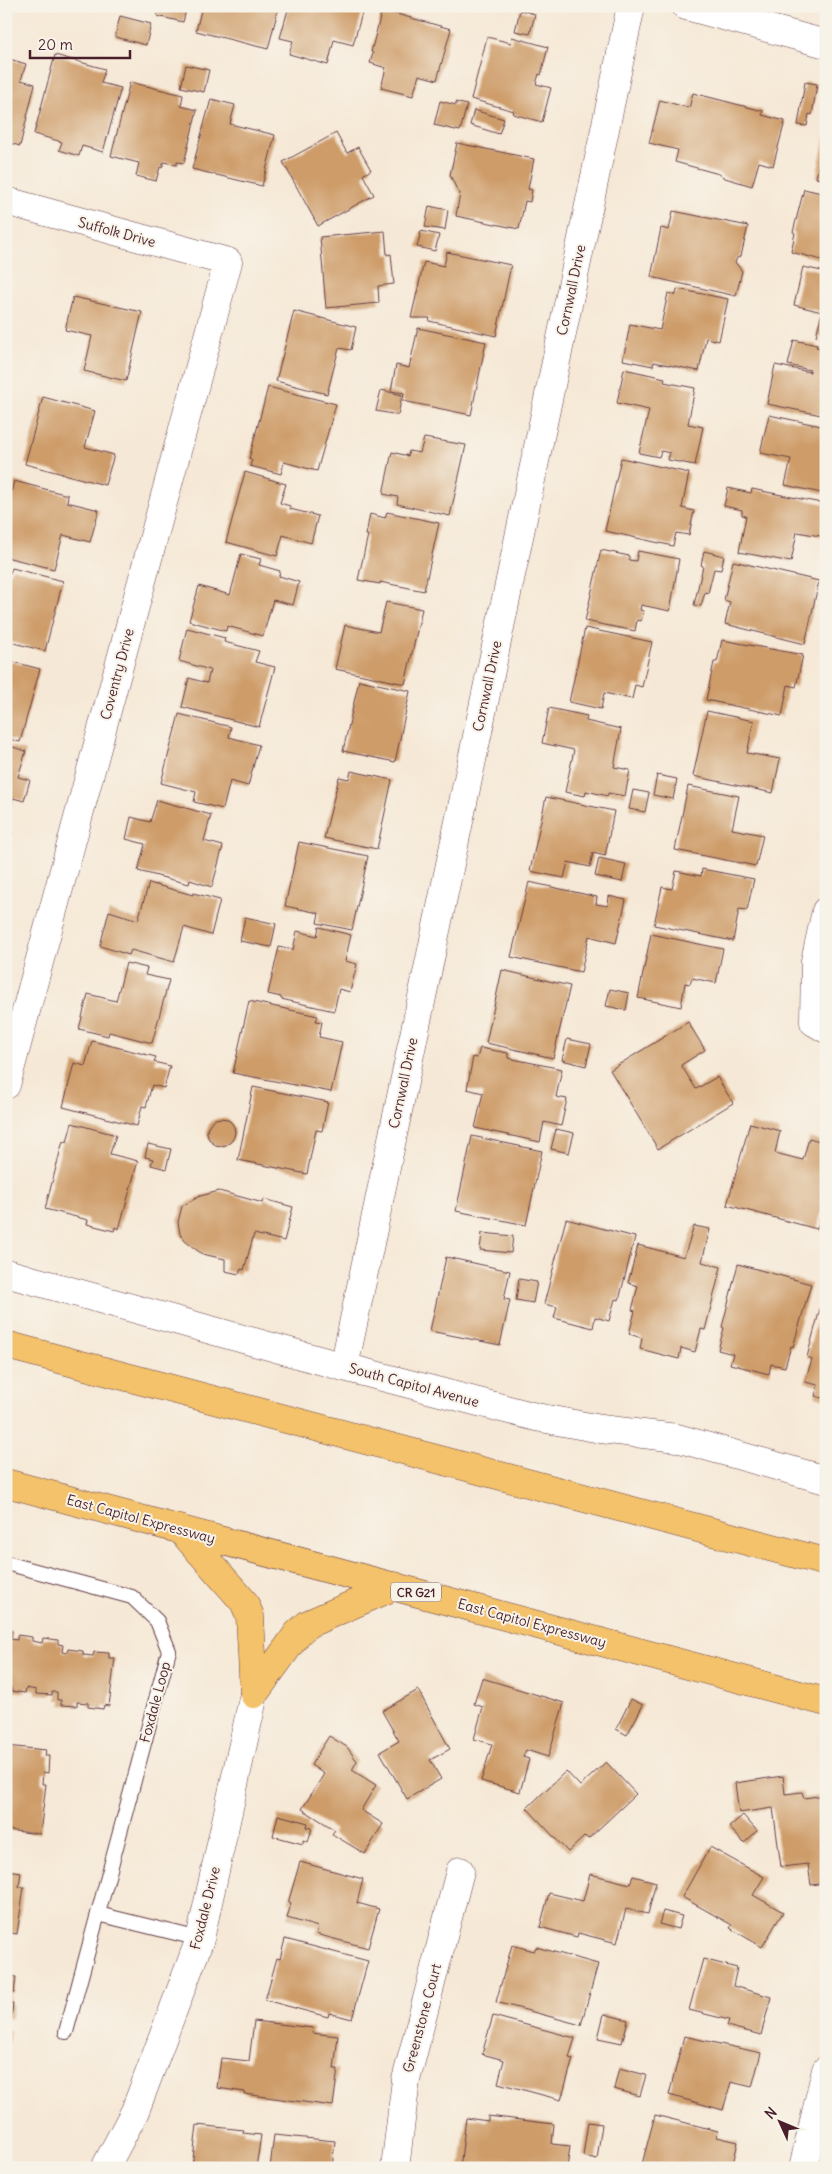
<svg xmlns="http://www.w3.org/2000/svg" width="832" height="2174" viewBox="0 0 832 2174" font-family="Delius,sans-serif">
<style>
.building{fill:#ce9c69}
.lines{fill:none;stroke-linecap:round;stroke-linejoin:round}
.lane-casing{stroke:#643d45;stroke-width:16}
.street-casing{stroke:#643d45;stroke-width:29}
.highway-casing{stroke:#643d45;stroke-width:29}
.lane{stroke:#fff;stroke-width:14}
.street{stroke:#fff;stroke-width:28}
.highway{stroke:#f4c26a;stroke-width:28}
.labels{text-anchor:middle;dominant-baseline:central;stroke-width:4;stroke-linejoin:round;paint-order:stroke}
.shield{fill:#f7f3e8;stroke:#7e5f64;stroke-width:1}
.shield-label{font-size:12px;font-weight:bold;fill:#4a1f2b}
.street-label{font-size:14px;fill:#4a1f2b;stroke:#f7f3e8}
</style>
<rect width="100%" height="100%" fill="#f7f3e8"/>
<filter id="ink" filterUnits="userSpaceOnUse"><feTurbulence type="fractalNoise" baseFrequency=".02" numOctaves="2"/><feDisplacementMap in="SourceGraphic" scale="10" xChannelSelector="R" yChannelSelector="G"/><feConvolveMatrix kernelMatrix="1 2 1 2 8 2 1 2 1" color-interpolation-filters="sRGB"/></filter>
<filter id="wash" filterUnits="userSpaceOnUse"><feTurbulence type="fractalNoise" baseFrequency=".0096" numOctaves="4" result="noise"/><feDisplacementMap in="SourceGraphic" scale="20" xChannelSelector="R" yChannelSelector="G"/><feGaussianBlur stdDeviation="1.12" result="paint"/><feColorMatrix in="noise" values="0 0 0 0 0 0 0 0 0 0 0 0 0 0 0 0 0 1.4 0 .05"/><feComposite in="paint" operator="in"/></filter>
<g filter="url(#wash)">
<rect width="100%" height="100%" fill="#f6e8d6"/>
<g id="blocks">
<path class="building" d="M160,6H187L183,22L157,16Z
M202,6H279L268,49L196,31Z
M289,6H364L353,45L334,40L328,65L289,54L293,41L280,38Z
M382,10L451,29L437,80L419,75L413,96L381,88L386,68L370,63L373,53L371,52Z
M520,10L535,14L530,34L515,31Z
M120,16L151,24L146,45L115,37Z
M487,37L511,43L512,37L548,47L541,75L539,74L536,84L551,88L542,122L513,114L514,111L471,99Z
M55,55L105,69L101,83L121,88L103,152L82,146L79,156L59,150L62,142L34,134Z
M6,58L26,64L21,80L35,84L20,146L6,142Z
M186,65L209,70L204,92L181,87Z
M130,82L183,95L181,106L197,110L184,163L177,162V165L164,162L162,168L160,167L156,181L136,176L139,163L111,156Z
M805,82L817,84L812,115L809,114L807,126L798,125Z
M693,93L763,111L762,115L785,121L773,166L759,162L752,186L725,178L719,174L675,162L678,150L649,143L660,100L689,108Z
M211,99L235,105L230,124L275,135L262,186L192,169Z
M440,101L456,105V102L467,105L460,131L434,125Z
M474,110L504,119L499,134L470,125Z
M336,133L347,153L358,147L371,170L363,175L374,195L318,226L283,162Z
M825,137H826V180L816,178Z
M457,143L534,159L528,189L532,190L530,202L525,201L519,229L456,216L460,193L458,192L450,175Z
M804,189L826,194V261L791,252L795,233L793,232Z
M429,206L448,210L445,230L425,227Z
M673,211L748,226L741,256L737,258L735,262L742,271L736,296L651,277L661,228L669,230Z
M385,231L387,255L391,254L394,284L378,286L379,303L326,308L320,237Z
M421,231L439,235L435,251L417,247Z
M447,252L511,265L496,336L429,321L430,318H411L424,262L444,266Z
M803,267L826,272V338L816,336L822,312L794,305Z
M677,289L728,299L719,341L706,338L699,371L654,362L653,366L623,360L630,324L660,330L668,293L676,295Z
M73,297L142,312L126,381L84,371L92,336L65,330Z
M294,311L356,327L351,350L339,348L327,394L276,381Z
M418,328L486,342L471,415L403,401L404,393L391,391L396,365L409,368Z
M794,340L817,345L816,347L826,349V416L767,404L775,365L810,372V370L788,365Z
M624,369L665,378L664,382L695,388L688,424L703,427L695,465L668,460L670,453L661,451L659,457L639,453L649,410L617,403Z
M268,387L336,404L317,471L284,462L281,474L250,466L252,460L249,459Z
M381,390L402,395L398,415L376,411Z
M43,397L95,411L85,447L114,455L105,485L25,464Z
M769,415L826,427V494L785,485L791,459L760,453Z
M424,438L466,445L450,516L397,504L398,497L383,494L392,452L408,456L409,451L420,453Z
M621,458L689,473L682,508L694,511L689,535L676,533L673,546L605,531Z
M245,472L286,484L280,503L290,506V509L318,516L311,543L283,535L277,556L226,542Z
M14,481L68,495L67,502L99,510L90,542L63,535L54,569L6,557V534L11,513L6,512Z
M728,488L751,493L752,489L826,504V537L797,532L791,562L739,552L746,516L742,515V510L724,506Z
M387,512L439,523L424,591L380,582V584L358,580L368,535H366L370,514L385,518Z
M601,550L629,556V560L636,561L638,551L679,559L670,611L641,605L640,610L644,611L641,621L637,620L635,631L585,621Z
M704,551L724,556L721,570L714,569L708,593L705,592L701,606L694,605L703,566L701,565Z
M241,554L261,559L259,565L280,571L279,576L299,582L293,605L273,600L263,636L227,626L226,631L189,621L199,586L230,595Z
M733,561L819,581L805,644L725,624L730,602L724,600Z
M12,568L63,581L45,651L6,641V571L10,573Z
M386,602L422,609L405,684L335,669L345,625L379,632Z
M187,628L225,638L224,642L259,651L255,662L275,667L259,727L182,707L189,678L207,683L210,670L179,661Z
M585,628L652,642L642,687L635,685L632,699L604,693L601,709L569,702Z
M722,640L803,655L796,687L788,685L782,716L706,700L714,662H717Z
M6,660L40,669L20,742L6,738Z
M359,680L410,691L395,762L343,751Z
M549,708L587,716L586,721L621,729L614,767L630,770L625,796L608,793V796L586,791L585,796L565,792L574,750L542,743Z
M707,711L754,721L747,753L780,759L773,793L693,776Z
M179,714L231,727L229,737L259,745L248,786L230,781L223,809L194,802L196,792L161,783Z
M6,745L26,751L18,777L30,780L24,801L13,798L7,820Z
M351,771L392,780L377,849L324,838L339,777L349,779Z
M657,775L677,779L673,799L653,795Z
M688,786L739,796L732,829L763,835L756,866L675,850Z
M633,790L649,793L645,812L629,809Z
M546,797L614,811L605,856L593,853L590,867L568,862L564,878L530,871Z
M157,800L211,815L204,841L223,846L212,887L190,880L189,884L138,871L145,844L126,839L131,817L150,822Z
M6,831L12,833L7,852H6Z
M299,842L368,856L352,930L317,923L319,913L285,906Z
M599,858L626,864L622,882L595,876Z
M702,869L754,879L747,910L739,909L733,941L654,925L662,887L672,889L676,871L701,876Z
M529,882L597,897L596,904L608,906L609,896L626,900L616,943L589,936L581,972L511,957Z
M149,883L193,895V893L220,900L211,935L184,927L174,962L131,950L129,955L100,946L109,911L138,920Z
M245,917L276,924L271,947L240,941Z
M319,927L351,935L345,961L357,964L350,992L339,989L334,1011L281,999V997L268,994L279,947L293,950L297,931L317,936Z
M651,934L723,949L716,983L692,978L690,984L685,983L681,1007L638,998Z
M126,963L147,968L145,975L169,980L152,1043L109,1032L108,1036L79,1029L88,994L116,1001Z
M502,970L570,986L553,1058L486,1043Z
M610,989L629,993L626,1010L606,1006Z
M249,1001L318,1016L316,1021L322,1022L319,1037L342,1042L331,1092L233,1073Z
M688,1022L705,1050L681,1065L696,1089L717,1077L733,1103L658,1149L610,1070Z
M567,1039L591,1044L586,1066L562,1060Z
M92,1041L156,1057L154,1062L170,1066L164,1088L152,1085L146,1107L142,1106L137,1126L63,1107L74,1063L85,1066Z
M480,1048L508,1053V1058L562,1069L556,1097L567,1099L561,1126L544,1122L540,1142L475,1128L483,1093L467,1089L473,1057L477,1058Z
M253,1087L328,1102L322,1131L316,1130L307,1174L238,1160Z
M207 1132a14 14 0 1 1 28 0a14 14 0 1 1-28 0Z
M72,1123L116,1135L110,1154L138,1161L119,1229L115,1227L114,1231L87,1224L88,1220L45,1209L63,1141L67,1142Z
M750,1123L780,1131L775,1153L803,1160L809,1138L826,1143V1197L817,1229L727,1205Z
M556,1129L574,1133L569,1153L551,1149Z
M472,1136L542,1151L526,1225L456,1211Z
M148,1144L171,1149L166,1169L151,1165L153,1159L145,1157Z
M219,1191L263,1203L264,1199L293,1207L284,1241L254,1234L244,1270L241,1269L239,1274L225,1271V1259L202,1254L185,1241L180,1234L178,1222L182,1206L200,1196Z
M566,1219L635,1237L619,1300L615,1299L609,1321L595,1317L593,1328L554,1318L557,1307L544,1304Z
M694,1226L710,1229L702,1262L721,1267L705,1330L701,1329L695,1352L681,1348L679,1359L640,1349L642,1338L629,1334L635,1311L632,1310L638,1286L628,1283L638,1245L684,1257Z
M482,1233L513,1236L511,1253L480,1250Z
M446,1257L510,1271L504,1299L510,1300L500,1345L430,1331Z
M738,1264L811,1284L793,1347L791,1346L785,1367L771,1364L769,1374L730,1364L733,1354L718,1350L724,1328L722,1327Z
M519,1279L537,1282L533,1303L516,1300Z
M824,1294L826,1295V1399L815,1396L818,1385L805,1382L812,1359L807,1357Z
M6,1630L12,1631L11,1639L17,1640V1635L32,1637V1641L42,1643L43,1638L58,1640V1644L63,1645L62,1652L67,1653L68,1649L83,1651V1655L93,1656L94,1652L109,1653V1658H115L109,1706L104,1705L103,1709L88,1707V1703L77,1702V1706L61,1705V1700H57V1692H52V1695L36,1694V1690L26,1688L25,1693L11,1691V1687L6,1686Z
M482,1678L564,1703L548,1757L526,1750L523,1757L529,1759L520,1792L481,1781L492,1744L474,1739L483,1707L474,1704Z
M418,1690L450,1749L430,1760L441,1779L407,1799L380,1752L399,1741L382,1711Z
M631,1699L643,1705L627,1735L616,1729Z
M329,1736L347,1747L357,1761L352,1770L376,1785L361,1810L383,1824L365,1854L332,1834L335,1830L302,1809L324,1774L311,1765Z
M6,1746L46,1750L45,1756H49L48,1773L43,1772L42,1784H46L40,1834L6,1830Z
M606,1762L636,1794L588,1839L585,1836L568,1852L527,1808L566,1771L580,1786Z
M783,1776L785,1794L802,1792L804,1798L826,1795V1883L811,1885L808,1864L781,1867L773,1808L739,1813L735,1783Z
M278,1815L308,1823L307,1827L312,1828L308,1842L303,1840V1844L273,1836Z
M743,1815L757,1831L744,1843L729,1827Z
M710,1847L764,1877L753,1895L783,1912L762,1947L730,1928L732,1925L682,1897Z
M300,1862L363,1879L357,1903L379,1909L368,1948L316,1934L318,1927L287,1918L291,1904L288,1903Z
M6,1870L21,1872L19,1887H24L17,1934L6,1932Z
M590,1874L630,1884L633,1876L656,1882L648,1914L626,1909L617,1943L578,1933L577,1937L540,1927L549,1893L583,1901Z
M663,1911L682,1916L678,1929L659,1924Z
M285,1939L368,1961L352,2019L329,2013L328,2017L265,2000L277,1958L280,1959Z
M512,1945L534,1951L536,1947L598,1964L581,2025L496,2002Z
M703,1959L737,1968L733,1986L771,1997L761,2035L727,2026L729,2020L689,2010Z
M6,1975L16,1977L14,1993H10L9,2004H13L11,2019L6,2018Z
M604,2014L628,2020L622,2043L598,2038Z
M493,2016L575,2038L569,2058L573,2059L561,2100L498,2083L504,2060L482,2054Z
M254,2021L313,2028L312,2033L338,2036L334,2069H338L333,2106L244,2094L245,2092L217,2088L221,2058L249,2061Z
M6,2030H10L8,2045L6,2044Z
M684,2036L761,2053L752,2087L731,2082L723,2110L669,2095Z
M619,2068L646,2075L640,2096L614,2089Z
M655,2115L718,2131L717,2137L738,2142L732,2168H641Z
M488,2116L554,2124L552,2144L570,2146L567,2168H460L466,2118L488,2121Z
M588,2122L602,2124L597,2159L583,2156Z
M197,2125L244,2130L243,2133L261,2135L256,2168H192Z
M274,2135L335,2141L332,2168H270Z"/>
</g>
</g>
<g filter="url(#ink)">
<use href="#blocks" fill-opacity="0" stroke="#643d45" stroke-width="1"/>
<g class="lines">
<g class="lane-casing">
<path id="lane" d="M6,1563L132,1597L157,1621L169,1651L66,2032
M98,1914L200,1939"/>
</g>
<g class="street-casing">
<path id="street" d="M686,6L826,44
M6,201L228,262L6,1085
M826,911L815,961L814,1022L826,1029
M6,1273L344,1367L536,1417L601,1429L677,1438L826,1480
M344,1367L631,6
M105,2168L135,2111L200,1939L254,1694
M395,2168L406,2080L460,1871
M803,2168L826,2070"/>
</g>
<g class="highway-casing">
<path id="highway" d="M6,1345L826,1562
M6,1483L826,1702
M180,1529L244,1602L250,1616L254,1694
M254,1694L298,1633L308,1624L395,1586"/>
</g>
<use href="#lane" class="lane"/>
<use href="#street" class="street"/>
<use href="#highway" class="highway"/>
</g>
</g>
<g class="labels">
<rect class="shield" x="391" y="1582.5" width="50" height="19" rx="4"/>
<g class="shield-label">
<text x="416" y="1592">CR G21</text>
</g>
<g class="street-label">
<text transform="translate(117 232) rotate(15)">Suffolk Drive</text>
<text transform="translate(571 290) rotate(-78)">Cornwall Drive</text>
<text transform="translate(117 674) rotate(-75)">Coventry Drive</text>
<text transform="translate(487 686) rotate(-78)">Cornwall Drive</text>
<text transform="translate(403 1083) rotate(-78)">Cornwall Drive</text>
<text transform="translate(414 1385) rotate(15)">South Capitol Avenue</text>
<text transform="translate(141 1519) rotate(15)">East Capitol Expressway</text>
<text transform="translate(532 1623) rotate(15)">East Capitol Expressway</text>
<text transform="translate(155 1702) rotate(-75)">Foxdale Loop</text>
<text transform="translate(205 1908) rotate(-76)">Foxdale Drive</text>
<text transform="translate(422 2018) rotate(-75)">Greenstone Court</text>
</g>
</g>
<rect width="832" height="2174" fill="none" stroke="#f7f3e8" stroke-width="25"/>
<g transform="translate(780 2122) rotate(314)" stroke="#f7f3e8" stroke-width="4" paint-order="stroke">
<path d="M0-4L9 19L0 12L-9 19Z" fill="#4a1f2b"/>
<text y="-8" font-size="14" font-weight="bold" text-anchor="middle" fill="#4a1f2b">N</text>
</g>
<path d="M30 50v8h100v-8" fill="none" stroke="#4a1f2b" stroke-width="2.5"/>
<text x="38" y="50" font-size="15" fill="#4a1f2b" stroke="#f7f3e8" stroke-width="4" paint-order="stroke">20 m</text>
</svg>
